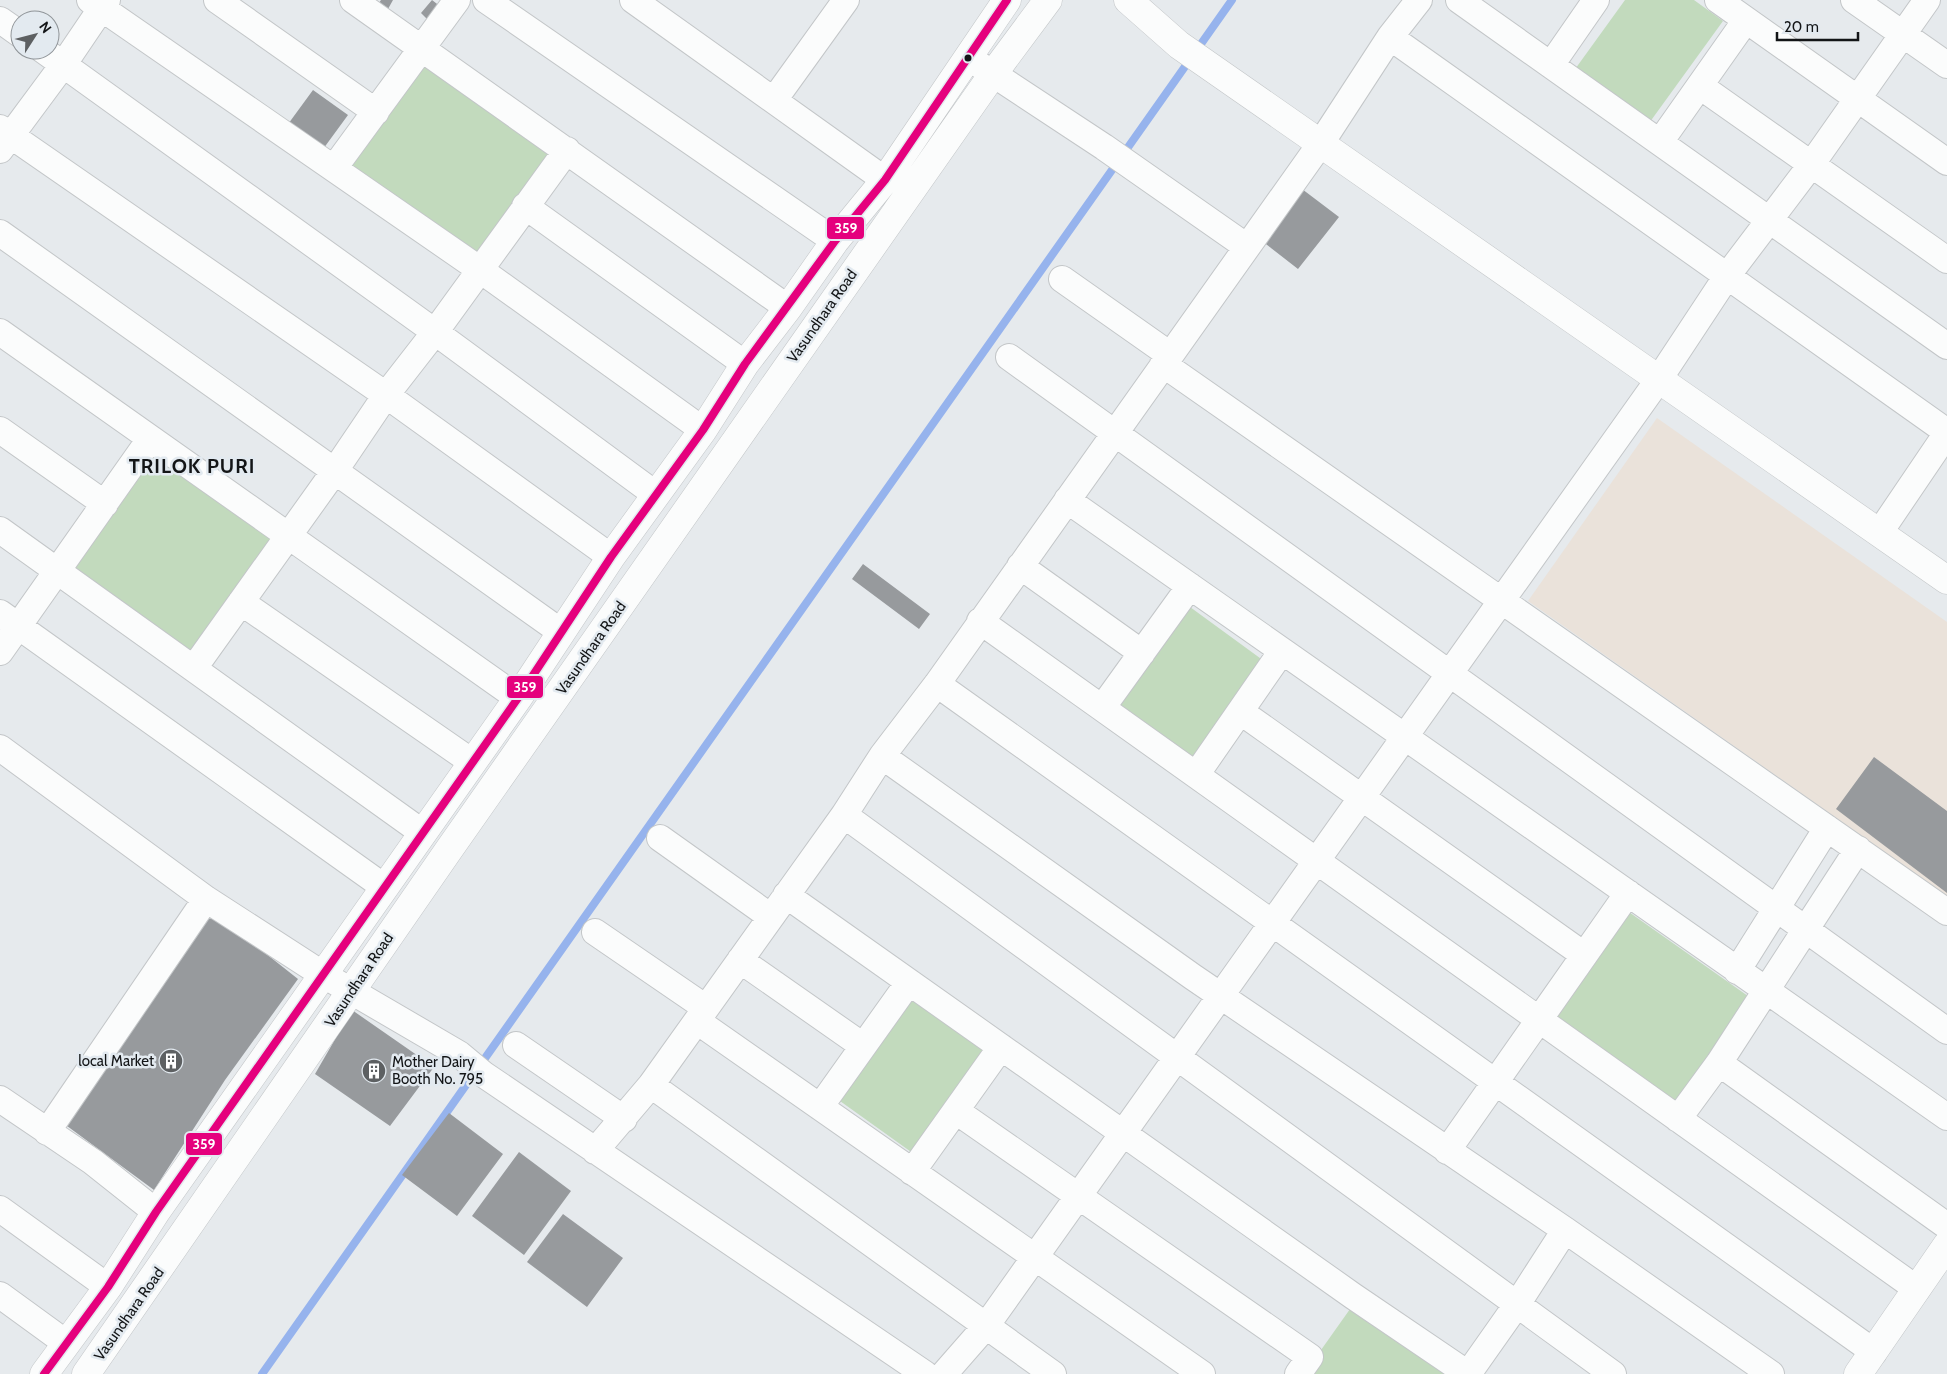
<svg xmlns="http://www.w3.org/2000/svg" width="1947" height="1374" viewBox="0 0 1947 1374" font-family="Cabin,sans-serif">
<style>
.education{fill:#eae2da}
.green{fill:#c2dabd}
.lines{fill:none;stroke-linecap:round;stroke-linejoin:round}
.stream{stroke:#96b3ed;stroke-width:8}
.building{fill:#979a9d}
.street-casing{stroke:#c3c6c8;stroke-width:28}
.secondary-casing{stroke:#c3c6c8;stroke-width:29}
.street{stroke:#fbfcfc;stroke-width:26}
.secondary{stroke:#fbfcfc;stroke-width:28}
.bus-1-casing{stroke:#e3eaf0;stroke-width:11}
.bus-1{stroke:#e5007d;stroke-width:8}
.bus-dot{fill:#131517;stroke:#e3eaf0;stroke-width:2}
.labels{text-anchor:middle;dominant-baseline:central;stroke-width:5;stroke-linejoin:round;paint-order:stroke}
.street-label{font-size:15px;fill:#131517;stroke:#e3eaf0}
.poi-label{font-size:15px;fill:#131517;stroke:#e3eaf0;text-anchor:end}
.district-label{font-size:20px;font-weight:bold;letter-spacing:1px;fill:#131517;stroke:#e3eaf0}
.line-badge{stroke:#e3eaf0;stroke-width:2}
.badge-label{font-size:14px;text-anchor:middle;font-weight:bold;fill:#fff}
</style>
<rect width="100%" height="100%" fill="#e6eaed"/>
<path class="education" d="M1657,418L1947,622V896L1528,601Z"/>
<path class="green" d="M1625,0H1694L1723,21L1647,126L1573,72Z
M425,60L554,151L474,268L343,174Z
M150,449L279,540L199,657L68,563Z
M1190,607L1264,661L1189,765L1115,711Z
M1626,910L1755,1001L1675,1118L1544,1024Z
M915,996L989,1050L914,1154L840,1101Z
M1355,1302L1456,1374H1304Z"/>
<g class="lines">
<path class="stream" d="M262,1374L1232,0"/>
</g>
<path class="building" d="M381,0H393L388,9L379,3Z
M432,0L441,7L429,21L421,13Z
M313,90L348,115L318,156L283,131Z
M1302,189L1339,217L1298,269L1262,241Z
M863,564L930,614L919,629L852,579Z
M1874,757L1947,811V893L1836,809Z
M208,908L298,979L225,1080L154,1190L63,1123Z
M352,1010L434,1067L390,1126L315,1074Z
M449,1113L503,1154L457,1216L402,1175Z
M519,1152L571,1191L524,1255L472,1216Z
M563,1214L623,1258L587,1307L527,1262Z"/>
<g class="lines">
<g class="street-casing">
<path id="street" d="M90,0L479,269L703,430
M217,0L376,112
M353,0L788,308
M486,0L835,241
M633,0L885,180
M1459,0L1947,346
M1718,0L1947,162
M1854,0L1947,65
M0,20L20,34
M1390,37L1947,432
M43,50L435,332L655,494
M969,58L1104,147L1247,247
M1551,65L1596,0
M1700,86L1947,260
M774,100L846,0
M0,128L386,395L611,557
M1660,142L1746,20
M0,150L63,65L107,0
M334,168L457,0
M525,206L745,364
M0,233L561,632
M1062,279L1170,355
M0,332L518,698
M1009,357L1947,1031
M1163,364L1947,912
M0,430L105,504
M1067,500L1947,1117
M0,530L423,833
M1880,532L1947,433
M1020,566L1142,653
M241,602L472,762
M0,613L384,887
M980,621L1917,1289
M0,652L150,439
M194,668L334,472L386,395L435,332L567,150
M937,684L1874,1352
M1102,708L1190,586
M1241,712L1584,955
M0,748L206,899L322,974L459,1054L483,1074L925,1374
M882,756L1193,977L1565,1230L1771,1374
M1196,775L1282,651
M844,815L1613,1374
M660,838L771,917
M786,895L1353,1296L1468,1374
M595,932L706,1008
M740,960L863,1046
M1737,971L1827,828
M697,1021L1202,1374
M516,1045L624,1119
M1719,1063L1947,1226
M651,1085L1053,1374
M0,1099L93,1162L156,1212
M820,1107L909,982
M956,1111L1310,1357L1298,1374
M1678,1119L1719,1063L1858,849
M47,1132L206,899
M595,1151L651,1085L844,815L882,756L937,684L1321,143L1390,37L1419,0
M1447,1151L1628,893
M912,1172L1001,1047
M0,1209L108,1287
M0,1295L66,1343
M944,1374L986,1326L1659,379L1727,276L1811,165L1927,0
M1468,1374L1518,1303L1565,1230"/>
</g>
<g class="secondary-casing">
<path id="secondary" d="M1128,0L1179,45L1947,580
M44,1374L108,1287L156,1212L518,698L611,557L703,430L745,364L788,308L835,241L885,180L1007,0
M86,1374L448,851L993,74L1048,0
M1858,1374L1947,1245"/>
</g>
<use href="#street" class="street"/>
<use href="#secondary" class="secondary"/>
<g class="bus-1-casing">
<path id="bus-1" d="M44,1374L108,1287L156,1212L518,698L611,557L703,430L745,364L835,241L885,180L1007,0"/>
</g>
<use href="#bus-1" class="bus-1"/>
</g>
<defs>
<g id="building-disc" transform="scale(1.25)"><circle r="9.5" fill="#5d6062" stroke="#e3eaf0"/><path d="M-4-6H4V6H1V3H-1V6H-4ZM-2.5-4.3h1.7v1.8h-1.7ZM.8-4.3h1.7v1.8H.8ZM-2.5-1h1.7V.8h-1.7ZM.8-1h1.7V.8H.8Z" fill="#fff"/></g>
</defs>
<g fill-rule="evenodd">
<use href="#building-disc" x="171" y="1061"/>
<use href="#building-disc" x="374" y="1071"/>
</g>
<circle class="bus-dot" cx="968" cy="58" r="4.5"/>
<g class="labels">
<g class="street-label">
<text transform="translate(822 316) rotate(-55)">Vasundhara Road</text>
<text transform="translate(591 648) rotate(-55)">Vasundhara Road</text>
<text transform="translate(359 980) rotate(-56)">Vasundhara Road</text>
<text transform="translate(129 1314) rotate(-55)">Vasundhara Road</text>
</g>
<g class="poi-label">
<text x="154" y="1061">local Market</text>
<text x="392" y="1062" text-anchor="start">Mother Dairy<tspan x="392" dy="17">Booth No. 795</tspan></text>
</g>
<g class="district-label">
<text x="192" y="466">TRILOK PURI</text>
</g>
</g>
<g class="line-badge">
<rect x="826" y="216" width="39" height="24" rx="5" fill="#e5007d"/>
<rect x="506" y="675" width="38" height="24" rx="5" fill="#e5007d"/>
<rect x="185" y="1132" width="38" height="24" rx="5" fill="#e5007d"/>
</g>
<g class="badge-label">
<text x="846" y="233">359</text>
<text x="525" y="692">359</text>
<text x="204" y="1149">359</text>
</g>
<g transform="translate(35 35) rotate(54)"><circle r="24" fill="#e3eaf0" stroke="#909599"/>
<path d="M0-4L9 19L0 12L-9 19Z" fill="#5d6062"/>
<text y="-8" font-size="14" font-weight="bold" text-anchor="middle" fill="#131517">N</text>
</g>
<path d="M1777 32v8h81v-8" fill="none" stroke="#131517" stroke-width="2.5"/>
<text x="1784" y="32" font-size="15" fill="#131517" stroke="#e3eaf0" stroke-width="4" paint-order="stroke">20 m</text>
</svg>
